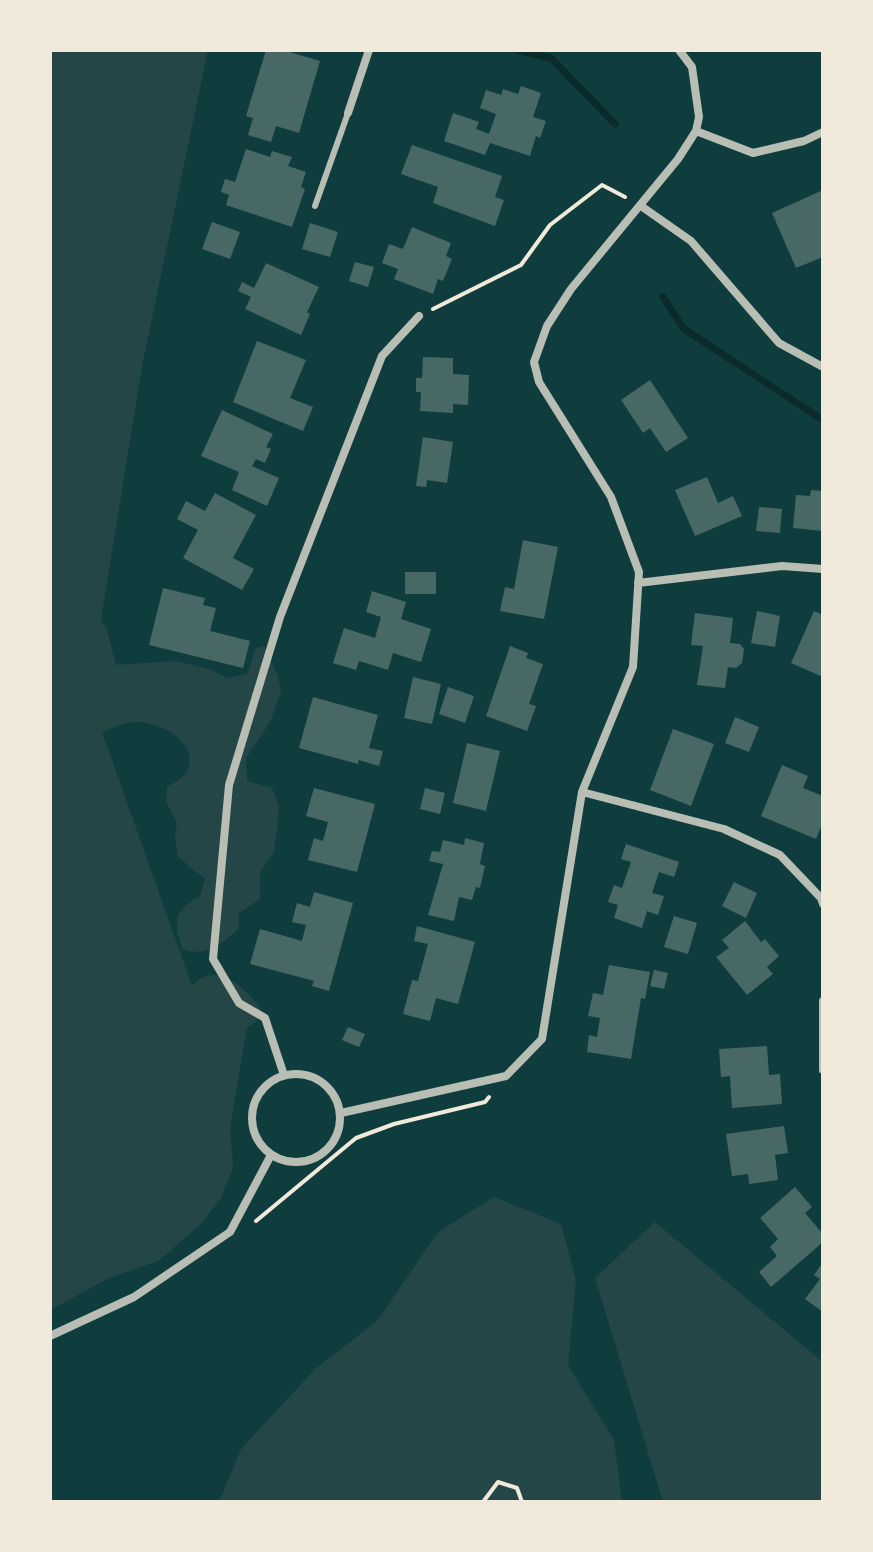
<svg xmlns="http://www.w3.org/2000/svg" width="873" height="1552" viewBox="0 0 873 1552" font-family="'Space Grotesk',sans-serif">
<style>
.green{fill:#244646}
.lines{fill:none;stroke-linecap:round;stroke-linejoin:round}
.stream{stroke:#0a2a2b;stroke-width:7}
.building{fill:#486865}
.path{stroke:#f1e9da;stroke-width:4}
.service{stroke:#b8beb3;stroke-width:6}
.minor{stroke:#b8beb3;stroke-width:8}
</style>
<rect width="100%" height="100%" fill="#0f3d3e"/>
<path class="green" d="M50,50H208L142,366L101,620L107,630L116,665L175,661L209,669L227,678L247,674L256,648L265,646L278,677L281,691L270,722L246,758L247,781L272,788L279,806L277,829L274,852L260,872V899L239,913V928C223,943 206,958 183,949C172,924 174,910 200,896L205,879L178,857L175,837L177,823L166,802L167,787C172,784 180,780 183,776C206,747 164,723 138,722C127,721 111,728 102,732L192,986C215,959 247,988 261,1010L256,1022L247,1028L230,1127L233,1168L221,1198L199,1226L158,1261L109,1278L50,1310Z
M494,1197L561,1224L576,1280L568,1365L614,1440L622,1502H219L241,1449L316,1368L377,1321L438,1232Z
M655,1222L823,1362V1502H663L595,1278Z"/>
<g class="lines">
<path class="stream" d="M516,50L551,58L615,124
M663,297L684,329L823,420"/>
</g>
<path class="building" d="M266,50H283L320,61L299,133L276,126L271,142L248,135L253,118L246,116Z
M521,86L541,93L533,117L546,121L540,138L536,136L530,156L490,143L485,155L444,141L453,113L479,122L476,129L489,134L496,114L480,108L486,90L501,95L503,89L518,94Z
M412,145L502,176L495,197L504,200L495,226L433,203L438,187L401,174Z
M246,149L270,157L272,151L292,157L288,166L306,172L301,187L305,189L292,227L226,205L229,195L221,192L225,179L235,182Z
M823,190V257L796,268L772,213Z
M212,222L240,232L230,259L202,249Z
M310,223L338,232L330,257L302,249Z
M412,227L451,243L446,256L452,259L443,281L438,279L433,294L394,279L398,269L382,263L389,244L403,249Z
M355,262L374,267L368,287L349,281Z
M266,263L319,287L307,312L310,314L301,335L245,309L251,297L238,291L242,282L254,288Z
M257,341L306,360L290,398L313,407L303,431L233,402Z
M423,357L453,358V374L469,375L468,405L453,404V413L420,411L421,392H416V378H422Z
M650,380L688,438L666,452L650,428L643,433L621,400Z
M222,410L273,434L266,447L271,449L265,463L256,459L252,466L279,478L267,506L232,490L239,472L201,456Z
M423,437L453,442L447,483L427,480L426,487L416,486Z
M707,477L718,503L733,496L742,516L695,536L675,490Z
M811,490L823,491V531L793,528L796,495L810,496Z
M215,493L256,515L233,558L254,569L242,590L183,558L198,530L177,519L186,501L205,511Z
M759,507L782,509L780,533L756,531Z
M523,540L558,547L544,619L500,611L505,587L514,589Z
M405,572H436V594H405Z
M163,588L205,598L203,605L216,608L210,631L250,641L243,668L149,645Z
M372,591L406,602L401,619L431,629L421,662L393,653L388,670L359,661L356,670L333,663L344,628L375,638L381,617L366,612Z
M757,611L780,616L775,647L751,643Z
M814,611L823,615V677L791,663Z
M695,613L733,618L730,643L740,644L744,649L742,663L736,668L728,667L725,688L697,685L703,646L691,645Z
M510,646L528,653L526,658L543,664L529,704L536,706L527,731L486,716Z
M413,677L441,684L432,724L404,718Z
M448,687L474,696L465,723L439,714Z
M313,697L378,715L369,748L383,751L379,766L359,760L358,764L299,748Z
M735,717L759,727L749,752L725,743Z
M673,729L714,744L691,806L650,790Z
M467,743L500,751L486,811L453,803Z
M782,765L808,776L803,788L823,796V822L816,839L761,816Z
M314,788L375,804L357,872L308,860L314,838L323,841L328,822L306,816Z
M425,788L445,793L440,814L420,809Z
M465,838L484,843L480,864L485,866L480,888L476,887L472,900L459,897L454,921L428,915L443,864L429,861L432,851L440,852L443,840L464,845Z
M626,844L679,862L674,877L659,872L652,893L664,896L658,915L647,911L642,928L614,918L618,905L608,902L614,885L622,888L631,862L621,859Z
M734,882L757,893L746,918L722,906Z
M314,892L353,903L329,991L312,986L314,981L250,964L260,929L302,941L306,925L292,922L297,903L310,907Z
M674,916L697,923L688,954L664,947Z
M745,921L761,942L765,939L779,956L767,967L773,974L747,995L716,957L729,948L722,940Z
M417,926L475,942L458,1004L436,998L430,1021L403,1014L412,980L418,981L428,944L414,941Z
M609,965L650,972L645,999L641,998L631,1059L587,1052L589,1035L597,1037L600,1018L588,1016L593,993L603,995Z
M654,970L668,973L664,989L650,986Z
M348,1027L365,1034L359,1047L342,1040Z
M767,1046L769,1075L780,1074L782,1104L732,1108L730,1076L721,1077L719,1049Z
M784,1126L788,1153L775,1155L778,1180L749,1184L748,1174L732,1176L726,1134Z
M795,1187L812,1207L805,1213L823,1234V1242L771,1287L759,1272L777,1256L770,1247L778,1239L760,1218Z
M823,1262V1312L805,1299L820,1279L814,1275Z"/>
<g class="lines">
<path class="path" d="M433,309L521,265L550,225L602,185L625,197
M256,1221L356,1138L394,1124L485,1102L489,1097
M483,1502L498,1482L517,1488L522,1502"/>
<path class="service" d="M315,206L348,113"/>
<path class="minor" d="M348,113L369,50
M696,131L753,153L804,141L823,132
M641,206L691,241L779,343L823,367
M638,583L782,566L823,569
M582,792L724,829L780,855L821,898L823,904
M823,1001V1070
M252 1118a44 44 0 1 1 88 0a44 44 0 1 1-88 0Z
M284,1075L265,1018L239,1003L213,959L229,785L280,617L382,356L419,316
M341,1113L506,1076L542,1039L582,792L633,667L639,572L611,497L539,382L534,362L547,326L571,289L678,159L696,131L699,117L692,67L679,50
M50,1336L134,1297L230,1232L271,1155"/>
</g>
<rect width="873" height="1552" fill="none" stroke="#f1e9da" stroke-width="104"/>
</svg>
